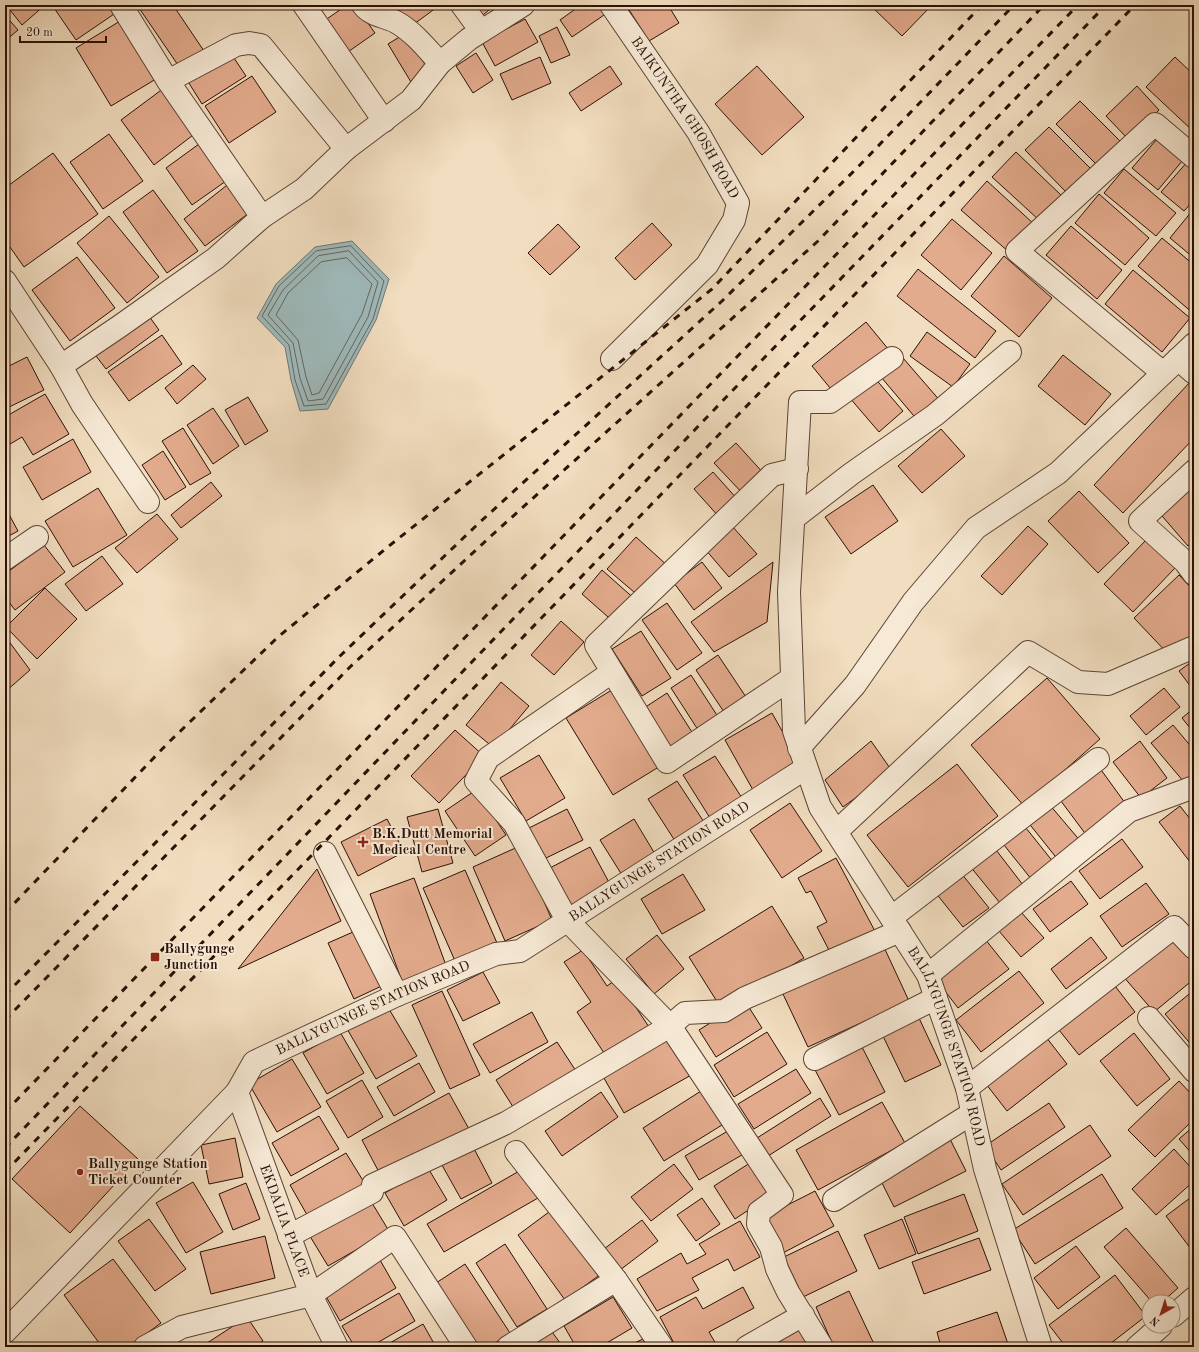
<svg xmlns="http://www.w3.org/2000/svg" width="1199" height="1352" viewBox="0 0 1199 1352" font-family="'Old Standard TT',serif">
<style>
.water{fill:#9ebabb;stroke:#707673}
.lines{fill:none;stroke-linecap:round;stroke-linejoin:round}
.shore{stroke:#646560;stroke-width:1}
.building{fill:#e3ab8d;stroke:#2b1006}
.street-casing{stroke:#5c4334;stroke-width:24}
.street{stroke:#f6e9d5;stroke-width:22}
.rail{stroke:#2b1006;stroke-width:3;stroke-dasharray:7 7;stroke-linecap:butt}
.poi-dot{fill:#8f2418;stroke:#f6e9d5;stroke-width:1.5}
.labels{text-anchor:middle;dominant-baseline:central;stroke-width:4;stroke-linejoin:round;paint-order:stroke}
.street-label{font-size:14px;fill:#2b1006;stroke:#f6e9d5}
.poi-label{font-size:14px;font-weight:bold;fill:#2b1006;stroke:#f6e9d5;text-anchor:start}
</style>
<rect width="100%" height="100%" fill="#f1ddbf"/>
<filter id="stains"><feTurbulence type="fractalNoise" baseFrequency=".005" numOctaves="4"/><feColorMatrix values="0 0 0 0 .2 0 0 0 0 .09 0 0 0 0 .02 0 0 0 .5 -.17"/></filter>
<radialGradient id="worn" r=".72"><stop offset=".6" stop-color="#630" stop-opacity="0"/><stop offset="1" stop-color="#630" stop-opacity=".3"/></radialGradient>
<path class="water" d="M352,241L389,279L376,320L328,409L300,411L291,380L285,347L257,318L276,284L315,247Z"/>
<g class="lines">
<path class="shore" d="M351,246L384,281L373,319L326,404L304,406L295,380L289,345L262,316L279,286L316,251Z
M349,251L378,282L368,317L323,399L308,401L300,378L293,343L268,315L283,290L318,256Z
M347,258L372,284L362,314L319,393L312,395L306,377L298,340L276,315L288,293L321,262Z"/>
</g>
<path class="building" d="M6,5H45L22,25Z
M52,5H112L117,12L76,40Z
M137,5H173L204,51L180,68Z
M312,5H329L317,13Z
M347,5H355L375,33L345,54L321,23Z
M394,5H440L410,27Z
M475,5H495L483,15Z
M581,5H602L607,13L572,37L560,20Z
M626,5H668L679,23L649,41Z
M870,5H932L902,36Z
M5,15L18,30L5,41Z
M125,18L161,76L111,106L76,48Z
M525,19L538,42L495,66L482,42Z
M557,27L570,55L551,63L539,36Z
M406,33L429,71L411,82L388,44Z
M230,52L246,76L202,104L187,80Z
M476,53L493,80L473,93L456,66Z
M540,57L551,83L512,100L500,74Z
M1175,57L1194,75V132L1146,87Z
M610,66L622,84L581,111L569,93Z
M757,66L804,117L762,155L715,104Z
M252,76L276,112L229,143L205,106Z
M1137,86L1159,110L1129,140L1106,116Z
M164,88L197,132L154,165L121,120Z
M1080,101L1121,142L1098,166L1056,124Z
M1049,127L1091,169L1067,193L1025,150Z
M109,134L143,181L103,209L70,162Z
M1157,139L1183,160L1158,190L1132,168Z
M199,144L226,181L192,205L166,168Z
M1016,152L1062,196L1039,220L992,177Z
M53,153L98,214L24,267L5,240V188Z
M1188,161L1194,166V200L1184,211L1161,192Z
M1124,169L1176,213L1156,236L1104,193Z
M987,181L1035,225L1010,253L961,210Z
M231,182L253,210L205,246L184,219Z
M153,190L198,251L167,273L123,212Z
M1099,194L1149,238L1125,265L1075,223Z
M1192,211L1194,213V258L1170,238Z
M109,216L159,277L127,303L77,243Z
M952,219L992,253L961,290L921,255Z
M652,223L672,245L635,280L615,258Z
M558,224L580,247L550,275L528,253Z
M1071,226L1122,270L1097,299L1046,255Z
M1162,238L1194,265V314L1138,266Z
M1004,256L1052,298L1019,337L971,296Z
M77,257L115,308L70,341L32,290Z
M918,269L996,331L975,358L897,296Z
M1133,270L1190,318L1162,352L1105,304Z
M146,312L159,330L106,369L93,352Z
M866,322L889,350L835,394L812,366Z
M927,332L970,364L953,387L910,356Z
M5,335L9,342L5,345Z
M162,335L182,364L129,401L108,372Z
M1063,355L1111,394L1085,425L1038,386Z
M27,357L44,390L5,409V368Z
M903,358L942,403L919,422L881,377Z
M193,365L206,379L177,404L165,388Z
M873,376L903,411L879,432L849,397Z
M1191,381L1194,384V438L1123,513L1094,485Z
M45,394L69,434L33,455L22,437L5,447V417Z
M248,397L268,431L245,445L225,410Z
M213,408L239,446L213,464L187,425Z
M183,428L211,473L190,485L162,441Z
M941,429L965,456L922,493L898,466Z
M73,439L91,472L42,500L23,467Z
M736,443L766,476L745,496L714,463Z
M163,451L186,487L165,500L142,465Z
M713,472L739,501L720,518L694,489Z
M1194,475V541L1188,546L1156,509Z
M211,482L222,496L181,528L171,515Z
M873,485L898,521L851,554L825,517Z
M98,488L127,535L73,567L45,521Z
M1079,491L1129,543L1098,573L1048,521Z
M5,507L18,531L5,538Z
M157,514L178,539L137,573L115,548Z
M732,526L757,554L729,577L705,549Z
M1028,526L1048,544L1002,595L981,576Z
M636,537L669,567L641,598L607,569Z
M1146,540L1175,568L1133,612L1104,584Z
M44,545L65,572L15,610L5,597V574Z
M102,556L123,584L86,611L65,584Z
M702,562L722,588L694,610L674,583Z
M773,562L767,622L714,652L691,622Z
M602,570L637,601L616,624L582,594Z
M1179,575L1194,591V633L1170,656L1134,618Z
M45,588L77,619L37,659L6,627Z
M667,603L702,653L677,670L642,620Z
M561,621L584,642L554,675L531,655Z
M641,631L671,678L642,696L612,649Z
M5,636L30,670L5,692Z
M718,655L750,703L728,718L696,670Z
M1194,660V691L1179,671Z
M691,675L722,723L702,736L671,688Z
M1047,678L1100,739L1024,806L971,745Z
M501,682L529,706L494,748L466,725Z
M615,688L662,765L613,795L566,718Z
M1164,688L1180,707L1146,735L1130,716Z
M667,693L697,740L674,755L644,708Z
M1194,708V733L1182,718Z
M772,713L800,763L753,790L725,740Z
M1173,725L1194,750V774L1184,782L1151,743Z
M455,730L484,756L439,803L411,776Z
M871,741L892,771L843,807L825,780Z
M1140,741L1167,778L1141,798L1113,762Z
M539,755L565,798L526,821L500,778Z
M715,756L742,798L710,818L683,775Z
M957,764L998,816L908,887L867,835Z
M1099,767L1128,807L1087,836L1058,797Z
M677,781L706,825L677,844L648,799Z
M476,790L506,835L475,856L445,811Z
M790,803L822,851L782,878L750,830Z
M1049,804L1082,843L1059,861L1027,821Z
M1180,806L1194,824V867L1159,822Z
M438,809L453,863L422,872L407,817Z
M567,809L583,840L542,860L527,829Z
M387,819L404,852L358,876L341,842Z
M634,819L655,854L622,875L600,840Z
M1022,823L1054,863L1032,880L1000,840Z
M1122,839L1143,867L1100,899L1079,871Z
M520,846L552,920L505,941L473,867Z
M993,846L1023,885L1000,903L969,865Z
M590,847L612,888L569,910L548,869Z
M836,858L876,933L832,956L817,927L827,922L811,891L806,893L798,878Z
M317,869L341,921L238,969Z
M465,870L497,943L455,961L423,888Z
M961,873L989,908L963,927L935,892Z
M683,874L705,910L662,934L641,899Z
M414,878L447,968L403,984L370,894Z
M1071,881L1088,904L1050,932L1033,909Z
M1146,883L1169,914L1122,947L1100,916Z
M772,906L804,958L721,1008L689,957Z
M1021,912L1044,938L1021,957L999,931Z
M362,928L388,983L354,999L328,943Z
M657,935L684,969L654,994L626,959Z
M1170,935L1194,964V979L1154,1012L1122,975Z
M1091,937L1107,958L1066,989L1051,969Z
M985,939L1009,969L958,1008L935,978Z
M883,945L909,1001L808,1047L782,992Z
M583,950L607,986L617,979L649,1027L606,1056L577,1012L591,1002L564,962Z
M1019,971L1044,1003L981,1052L956,1020Z
M483,972L500,1003L463,1021L447,990Z
M1112,982L1135,1012L1079,1055L1055,1025Z
M1194,990V1048L1165,1014Z
M442,991L480,1075L450,1089L412,1005Z
M745,1001L762,1028L716,1057L699,1030Z
M386,1004L417,1056L376,1079L346,1027Z
M532,1012L548,1042L490,1073L473,1044Z
M919,1018L941,1065L905,1082L882,1034Z
M340,1032L364,1073L327,1094L303,1053Z
M767,1032L787,1064L734,1097L714,1065Z
M1134,1033L1170,1079L1137,1106L1100,1061Z
M670,1034L693,1074L624,1113L601,1073Z
M1046,1037L1067,1064L1007,1111L986,1084Z
M557,1042L576,1071L515,1110L496,1080Z
M861,1045L885,1092L839,1115L814,1068Z
M292,1059L321,1107L277,1132L249,1084Z
M419,1063L435,1092L394,1116L377,1087Z
M796,1069L811,1093L754,1129L738,1104Z
M362,1080L383,1117L348,1138L326,1101Z
M1179,1081L1194,1097V1119L1155,1157L1128,1130Z
M701,1091L722,1125L664,1161L643,1128Z
M601,1092L618,1117L562,1156L545,1131Z
M449,1093L469,1129L381,1176L362,1140Z
M820,1098L831,1116L768,1156L757,1138Z
M882,1102L905,1143L818,1190L796,1150Z
M1049,1103L1065,1127L1001,1170L985,1146Z
M80,1106L138,1159L70,1233L12,1179Z
M319,1116L339,1149L291,1176L272,1143Z
M1090,1125L1111,1156L1023,1215L1002,1184Z
M1194,1126V1156L1179,1139Z
M733,1128L747,1152L699,1180L685,1156Z
M235,1138L243,1177L209,1184L201,1145Z
M950,1139L966,1171L894,1207L878,1175Z
M470,1141L492,1183L461,1199L438,1158Z
M1174,1149L1194,1171V1181L1156,1215L1132,1189Z
M346,1153L367,1187L310,1220L290,1185Z
M753,1161L774,1193L735,1219L714,1186Z
M674,1164L693,1189L651,1221L631,1197Z
M428,1168L447,1200L404,1226L385,1193Z
M521,1170L538,1198L444,1252L427,1224Z
M1102,1174L1123,1208L1035,1264L1013,1230Z
M193,1182L223,1232L186,1253L156,1203Z
M246,1183L260,1219L233,1230L219,1194Z
M815,1191L834,1226L781,1254L762,1218Z
M964,1194L978,1231L918,1254L904,1217Z
M1194,1195V1253L1166,1216Z
M369,1198L389,1231L328,1266L308,1233Z
M702,1198L720,1224L696,1241L677,1215Z
M553,1209L601,1274L565,1300L518,1235Z
M149,1219L186,1269L155,1291L118,1241Z
M902,1219L916,1254L879,1269L864,1235Z
M642,1220L658,1241L620,1270L604,1249Z
M740,1221L760,1257L734,1271L728,1259L692,1278L699,1290L657,1311L637,1279L681,1253L687,1264L706,1254L699,1244Z
M1126,1228L1178,1288L1162,1302H1152L1104,1247Z
M838,1231L857,1271L803,1297L784,1257Z
M265,1236L275,1278L211,1294L200,1252Z
M979,1238L991,1270L924,1294L912,1262Z
M505,1244L547,1309L517,1327L476,1263Z
M1076,1246L1100,1277L1058,1309L1034,1278Z
M113,1259L161,1323L128,1347H102L64,1295Z
M380,1260L396,1288L340,1321L324,1293Z
M465,1264L510,1333L489,1347H477L436,1283Z
M1115,1275L1146,1316L1106,1347H1066L1049,1325Z
M743,1287L754,1308L709,1332L716,1344L710,1347H676L660,1317L696,1297L703,1309Z
M849,1291L874,1344L866,1347H834L816,1307Z
M399,1293L415,1321L370,1347H355L342,1326Z
M613,1297L632,1328L600,1347H576L564,1326Z
M997,1312L1009,1347H941L937,1332Z
M247,1317L263,1341L253,1347H201Z
M423,1324L436,1347H383Z
M803,1327L812,1347H759Z
M550,1329L563,1347H526Z
M643,1339L647,1347H626Z"/>
<g class="lines">
<g class="street-casing">
<g id="street">
<path d="M304,5L384,121"/>
<path d="M363,5C371,16 385,16 396,22C414,32 427,49 440,63L469,39L523,5"/>
<path d="M462,5L481,31"/>
<path id="s1" d="M611,5L698,132L738,203L734,220L707,265L612,359"/>
<path d="M168,81L236,45L249,43L261,45L346,149"/>
<path d="M262,217L304,189L346,149L411,100L440,63"/>
<path d="M5,281L61,366L82,404L148,502"/>
<path id="s2" d="M892,358L830,402H800L789,592L794,731L820,807L928,975L967,1088L985,1169L1041,1347"/>
<path d="M1178,359L1194,373"/>
<path d="M61,366L120,326L216,258L262,217L168,81L121,5"/>
<path d="M1163,373L1017,251L1155,124L1194,157"/>
<path d="M1194,471L1140,521L1185,562L1194,574"/>
<path d="M794,518L851,474L935,415L1010,352"/>
<path d="M5,559L37,537"/>
<path d="M612,672L488,758L476,781L514,823L567,920L670,1026L782,1195L759,1212L758,1224L771,1247L777,1269L788,1292L822,1347"/>
<path d="M792,678L667,762L596,645L772,475L797,469"/>
<path d="M799,748L855,685L913,602L976,528L1058,473L1194,344"/>
<path d="M836,832L1028,652L1078,682L1108,684L1194,647"/>
<path d="M325,853L397,995"/>
<path d="M892,917L1098,759"/>
<path d="M928,975L1129,811L1194,787"/>
<path d="M1149,1018L1194,1071"/>
<path d="M815,1059L936,998"/>
<path d="M967,1088L1174,927L1194,948"/>
<path id="s3" d="M237,1092L311,1295L337,1347"/>
<path d="M516,1152L616,1280L662,1347"/>
<path d="M834,1200L971,1114"/>
<path d="M289,1236L372,1192L373,1185L506,1123L670,1026L685,1013L724,1011L745,998L900,931"/>
<path d="M1173,1316L1194,1298"/>
<path id="s4" d="M5,1332L237,1092L254,1062L397,995L496,954L520,951L806,768"/>
<path d="M145,1347L182,1327L311,1295L395,1237L466,1347"/>
<path d="M508,1347L616,1280"/>
<path d="M747,1347L803,1315"/>
<path d="M1137,1347L1161,1326"/>
</g>
</g>
<use href="#street" class="street"/>
<path class="rail" d="M5,913L168,743L278,637L389,546L712,289L982,5
M5,995L340,656L479,523L722,301L857,168L1014,5
M5,1020L350,667L491,536L818,241L1044,5
M5,1112L1078,5
M5,1148L734,389L1106,5
M5,1172L1135,5"/>
</g>
<g class="poi-dot">
<path d="M361 836h4v4h4v4h-4v4h-4v-4h-4v-4h4z"/>
<rect x="150" y="952" width="10" height="10" rx="2"/>
<circle cx="80" cy="1172" r="4"/>
</g>
<g class="labels">
<g class="street-label">
<text stroke="none"><textPath href="#s1" startOffset="135">BAIKUNTHA GHOSH ROAD</textPath></text>
<text stroke="none"><textPath href="#s4" startOffset="823">BALLYGUNGE STATION ROAD</textPath></text>
<text stroke="none"><textPath href="#s4" startOffset="499">BALLYGUNGE STATION ROAD</textPath></text>
<text stroke="none"><textPath href="#s2" startOffset="789">BALLYGUNGE STATION ROAD</textPath></text>
<text stroke="none"><textPath href="#s3" startOffset="137">EKDALIA PLACE</textPath></text>
</g>
<g class="poi-label">
<text x="372" y="834">B.K.Dutt Memorial<tspan x="372" dy="16">Medical Centre</tspan></text>
<text x="164" y="949">Ballygunge<tspan x="164" dy="16">Junction</tspan></text>
<text x="88" y="1164">Ballygunge Station<tspan x="88" dy="16">Ticket Counter</tspan></text>
</g>
</g>
<rect width="1199" height="1352" fill="none" stroke="#f1ddbf" stroke-width="20"/>
<rect x="6" y="6" width="1187" height="1340" fill="none" stroke="#2b1006" stroke-width="2"/>
<rect x="10" y="10" width="1179" height="1332" fill="none" stroke="#2b1006"/>
<g transform="translate(1161 1314) rotate(219)"><circle r="19" fill="#f6e9d5" stroke="#a59282"/>
<path d="M0-3L7 15L0 10L-7 15Z" fill="#8f2418"/>
<text y="-6" font-size="11" font-weight="bold" text-anchor="middle" fill="#2b1006">N</text>
</g>
<path d="M20 36v6h86v-6" fill="none" stroke="#2b1006" stroke-width="2"/>
<text x="26" y="36" font-size="12" fill="#2b1006" stroke="#f6e9d5" stroke-width="3" paint-order="stroke">20 m</text>
<rect width="100%" height="100%" filter="url(#stains)"/>
<rect width="100%" height="100%" fill="url(#worn)"/>
</svg>
